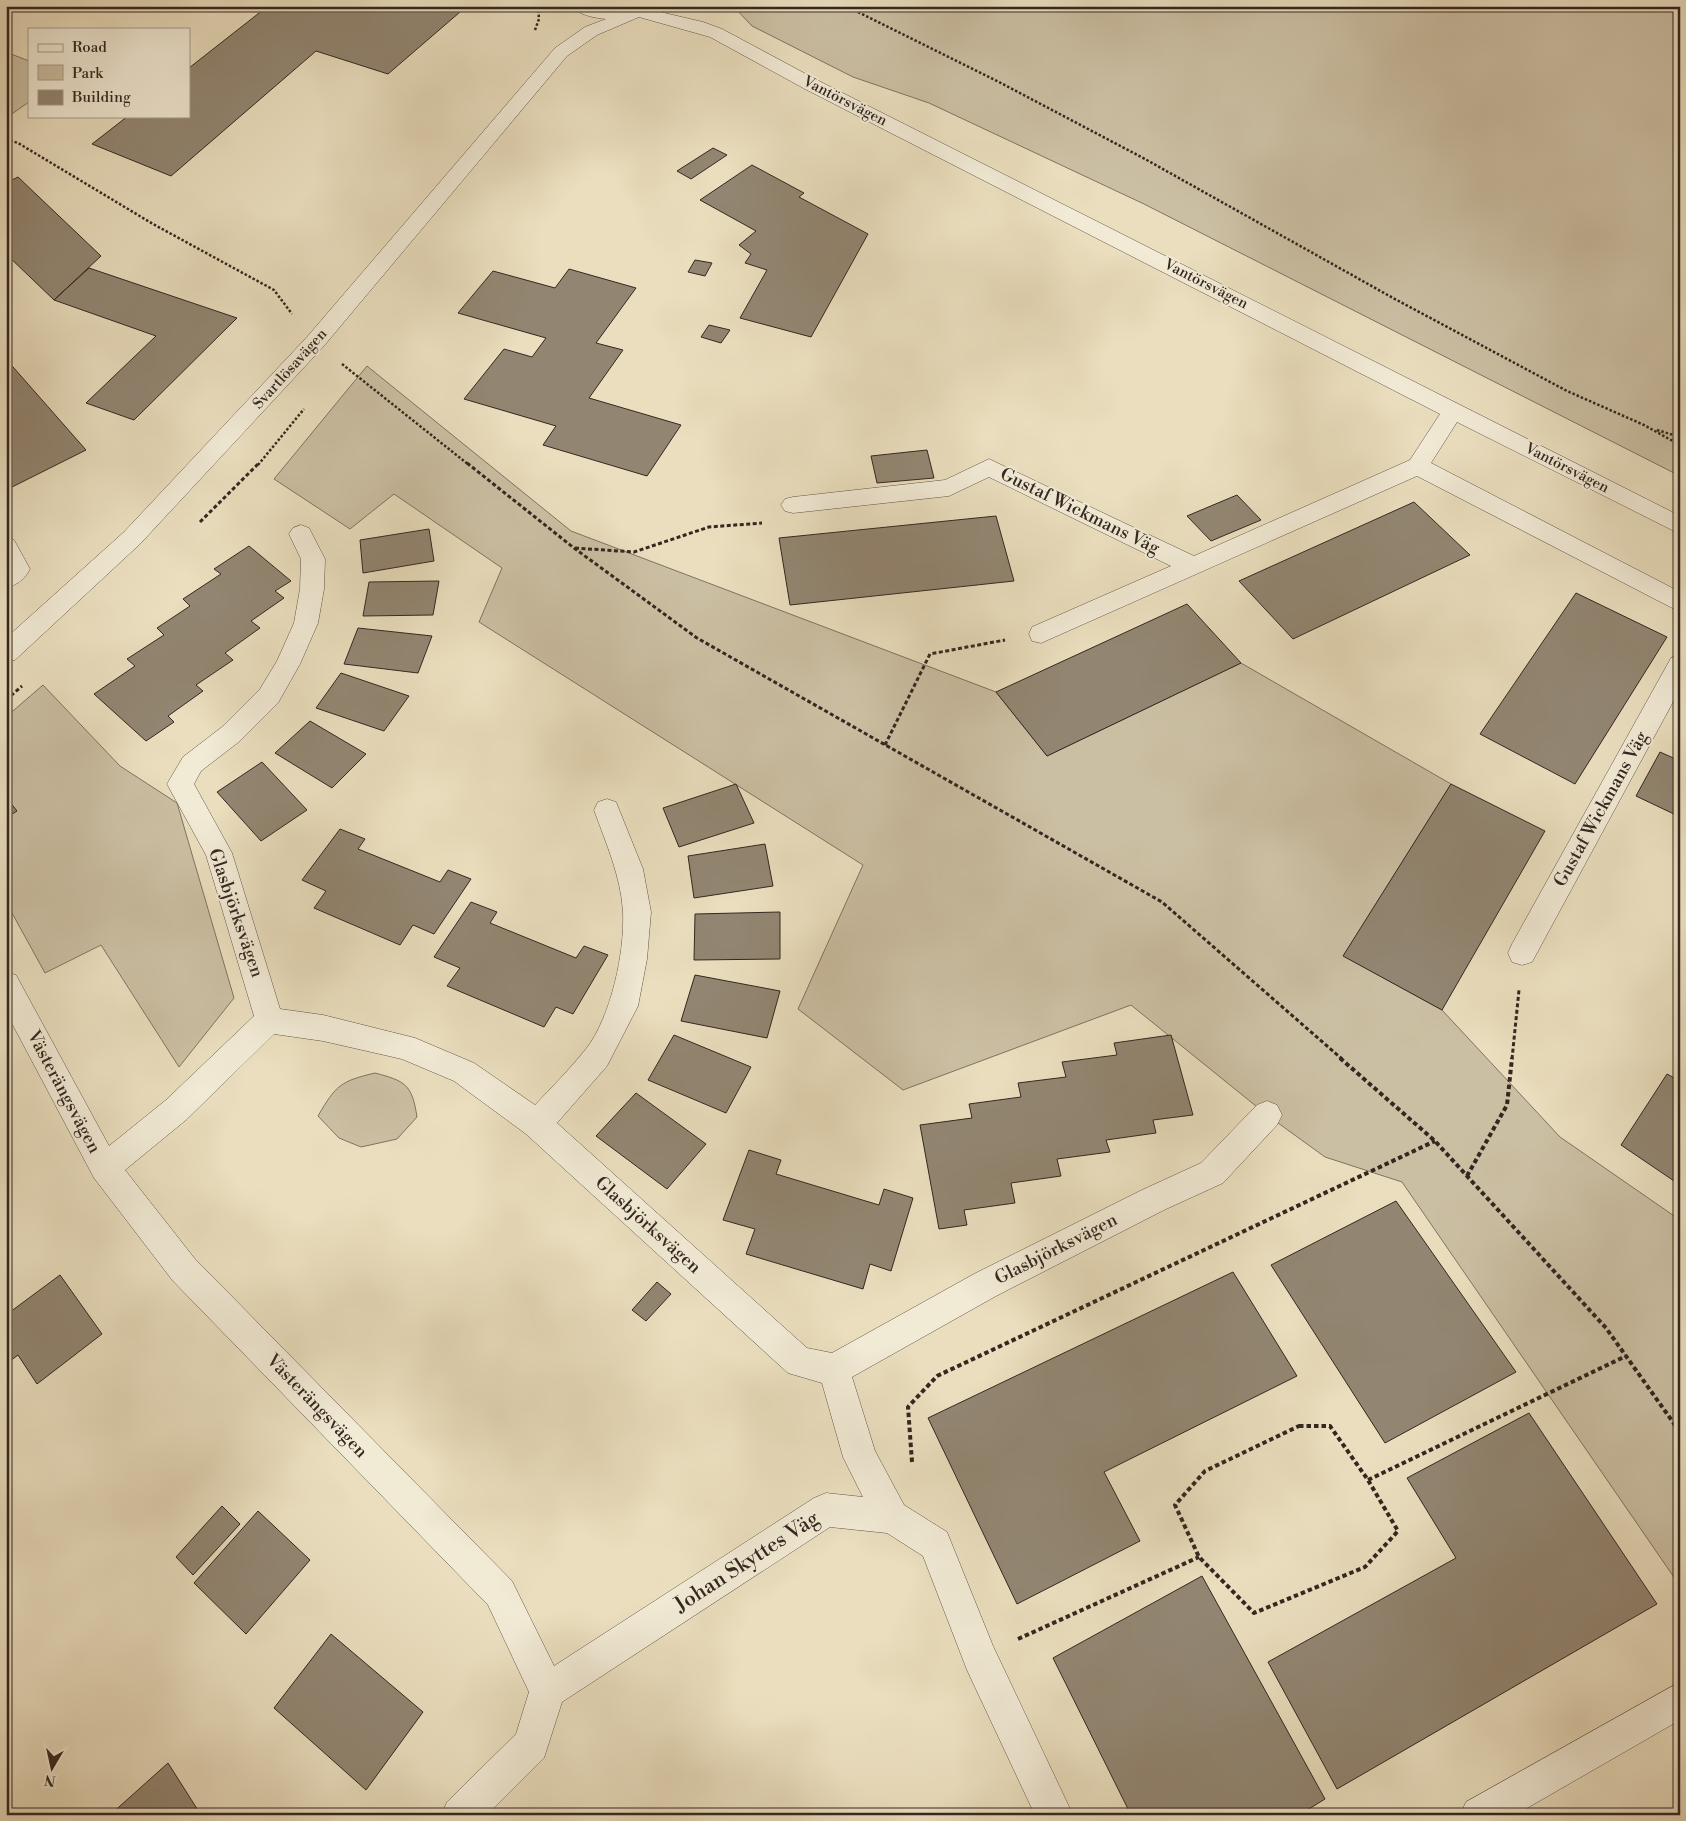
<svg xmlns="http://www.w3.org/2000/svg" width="1686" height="1821" viewBox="0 0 1686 1821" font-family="'Libre Bodoni',serif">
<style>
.green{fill:#cbbfa3;stroke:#7f7362}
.building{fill:#928672;stroke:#332720}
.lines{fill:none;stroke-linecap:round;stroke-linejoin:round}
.minor-casing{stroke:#615548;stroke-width:1}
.path-far2{stroke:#332720;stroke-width:2.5;stroke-dasharray:2.5 2;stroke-linecap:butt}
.path-far1{stroke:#332720;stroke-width:3;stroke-dasharray:4 2.5;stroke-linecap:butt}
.path{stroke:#332720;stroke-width:4;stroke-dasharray:4.5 3;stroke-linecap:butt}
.minor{fill:#f1ead5;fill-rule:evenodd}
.labels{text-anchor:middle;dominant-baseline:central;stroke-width:4;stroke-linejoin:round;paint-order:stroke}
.far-street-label{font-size:15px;fill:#332720;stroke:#f1ead5}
.street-label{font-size:18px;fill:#332720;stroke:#f1ead5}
.near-street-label{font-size:21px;fill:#332720;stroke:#f1ead5}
</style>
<rect width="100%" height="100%" fill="#eadebe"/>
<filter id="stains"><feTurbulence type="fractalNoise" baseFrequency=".004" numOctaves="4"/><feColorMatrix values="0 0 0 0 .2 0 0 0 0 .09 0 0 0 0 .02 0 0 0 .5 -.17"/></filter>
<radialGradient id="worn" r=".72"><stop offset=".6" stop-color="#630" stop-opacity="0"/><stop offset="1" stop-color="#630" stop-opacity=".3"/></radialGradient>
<path class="green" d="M733,6H1680V476L1144,204L929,103L853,77L752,26Z
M6,52L29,61V102L6,118Z
M367,366L571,531L996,692L1047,756L1241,663L1451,784L1344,956L1442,1010L1560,1137L1680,1220V1586L1402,1182L1325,1157L1267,1115L1131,1005L903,1090L798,1009L863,865L479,622L502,568L394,494L350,529L274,479Z
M43,685L120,766L177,803L234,998L179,1067L101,945L45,973L6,902V717Z
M375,1073C405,1081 412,1084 417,1117L397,1139L361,1147L339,1138L318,1116C336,1085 341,1081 375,1073Z"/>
<path class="building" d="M268,6H467L388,74L316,51L171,176L92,144L128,116H189V68Z
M713,148L727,155L691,179L677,171Z
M752,165L804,193L799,197L868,234L811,337L740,318L767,270L745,263L751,254L739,245L756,231L700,200Z
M18,177L101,256L54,300L6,254V183Z
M695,260L712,263L705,276L688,272Z
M89,268L237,318L134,420L86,403L156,336L54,300Z
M569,269L636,288L596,343L623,350L589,398L681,425L647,476L543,445L556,426L464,399L504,349L532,357L546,338L458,313L493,271L555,288Z
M709,325L730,330L721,343L701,337Z
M6,359L86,450L6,490Z
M927,450L934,478L877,483L871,456Z
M1237,495L1261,520L1211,541L1187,516Z
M1414,502L1470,555L1293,639L1239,581Z
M996,516L1014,581L790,605L779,538Z
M429,529L434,561L363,573L360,540Z
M249,546L291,581L275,591L284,598L251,621L260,628L225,653L233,660L196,685L203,691L168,716L174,722L146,741L94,694L135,666L127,659L164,635L157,628L190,606L183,599L221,574L214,569Z
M439,581L433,615L363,616L369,582Z
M1576,593L1667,637L1575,784L1480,734Z
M1187,604L1241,663L1047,756L996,692Z
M358,628L432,636L418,673L344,664Z
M341,673L409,696L384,731L316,708Z
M310,721L366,754L332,788L275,753Z
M1660,752L1680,761V808L1676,815L1636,796Z
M262,762L307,810L261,841L217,792Z
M736,784L754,823L679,847L663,808Z
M1451,784L1545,831L1442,1010L1343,956Z
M6,797L17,811L6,818Z
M340,829L365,839L358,849L440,882L448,870L471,879L434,934L413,925L400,945L314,908L326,891L302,880Z
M765,844L773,886L694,898L688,856Z
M471,902L497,912L490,923L576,958L584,946L608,955L573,1014L556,1007L544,1027L447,986L460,968L434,957Z
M780,912V959L694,960L695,914Z
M695,975L780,991L767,1038L681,1021Z
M674,1035L751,1067L726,1113L648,1080Z
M1171,1035L1193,1115L1153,1120L1156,1133L1106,1140L1110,1152L1057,1159L1061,1176L1011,1183L1015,1203L964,1210L967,1225L939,1229L920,1125L972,1118L969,1104L1021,1097L1018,1083L1066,1077L1062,1062L1117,1055L1114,1043Z
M1667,1074L1680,1081V1185L1621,1145Z
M636,1093L706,1144L667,1189L596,1136Z
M749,1150L781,1160L776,1174L879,1205L884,1189L913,1198L891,1271L870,1264L863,1289L746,1254L755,1229L723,1220Z
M1396,1201L1516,1372L1385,1443L1271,1265Z
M1233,1272L1297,1376L1104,1472L1140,1541L1017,1604L928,1418Z
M60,1275L102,1334L37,1384L18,1355L6,1364V1315Z
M657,1282L671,1294L646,1321L632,1310Z
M1529,1413L1657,1604L1337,1789L1268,1662L1456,1558L1407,1478Z
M222,1506L240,1524L193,1575L176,1557Z
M258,1511L310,1560L246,1634L194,1583Z
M1202,1576L1325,1799L1299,1815H1131L1053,1658Z
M331,1634L423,1712L366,1790L274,1708Z
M168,1763L201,1815H110Z"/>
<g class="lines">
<g class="minor-casing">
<path id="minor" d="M571,6L636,11L643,8L703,22L722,29L819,81L1680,516V534L1457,422L1431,463L1680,592V612L1417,476L1041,643L1032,641L1029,634L1032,627L1171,566L989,477L949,496L793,513L785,511L781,505L785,499L793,497L945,480L989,459L1194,556L1410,460L1440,414L805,89L710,37L639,17L597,35L567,56L323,347L140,544L15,660L6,662V638L124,532L307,337L555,48L585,27L606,19C595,18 578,15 571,6Z
M301,525L309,528L325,559L324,589L318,623L300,664L278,703L240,741L201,771L194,784L232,853L280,1009L323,1015L415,1038L474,1063L535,1105C552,1087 570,1069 586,1049C611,1017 625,952 623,912C621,877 606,843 594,810L598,802L607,799L616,802L643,869L651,912L647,959L638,1006L607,1066L557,1123L807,1348L832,1353L974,1274L1142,1190L1201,1163L1257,1105L1267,1101L1277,1105L1282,1115L1277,1125L1223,1183L1164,1210L996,1296L852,1377L875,1451L904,1505L947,1532L993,1646L1073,1815H1035L967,1670L923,1556L887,1533L830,1527L562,1702L544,1758L487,1815H441L447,1802L516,1734L529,1692L488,1605L173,1281L94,1178L6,1012V972L16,975L109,1146L166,1100L254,1016L206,855L167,784L183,757L222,727L260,689L277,661L294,623L300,589L301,559L289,534L293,528ZM274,1034L323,1041L402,1059L454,1081L526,1134L788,1373L822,1383L843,1457L863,1497L826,1493L814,1498L554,1666L512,1581L195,1259L125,1170L186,1120Z
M6,537L14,540L30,569C25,579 17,585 6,588Z
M1680,655V689L1532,962L1522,965L1512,962L1508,953L1512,944L1671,658Z
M1680,1682V1720L1515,1815H1460L1466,1802Z"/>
</g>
<path class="path-far2" d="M846,6L999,82L1145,159L1393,298L1567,391L1644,425L1680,445
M535,30L539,19L538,6
M6,139L18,143L153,224L274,290L292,314
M342,364L469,465
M1657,430L1680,437
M258,465L304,409"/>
<path class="path-far1" d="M467,463L574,548L697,638L1162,902L1342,1059
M200,522L259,463
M575,548L634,552L709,527L762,523
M6,700L22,686
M885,745L930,654L1005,640
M1512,1059L1519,990"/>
<path class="path" d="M1340,1058L1435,1141L1606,1328L1680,1432
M1467,1176L1507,1105L1512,1058
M1299,1426H1330L1368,1480L1398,1531L1365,1567L1254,1613L1199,1557L1175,1505L1205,1471Z
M912,1462L908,1407L937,1376L1435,1141
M1368,1480L1626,1356
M1018,1639L1199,1557"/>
<use href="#minor" class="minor"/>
</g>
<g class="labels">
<g class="far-street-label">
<text transform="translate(845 101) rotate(27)">Vantörsvägen</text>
<text transform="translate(1206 284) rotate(27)">Vantörsvägen</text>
<text transform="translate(290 369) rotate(-48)">Svartlösavägen</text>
<text transform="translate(1567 468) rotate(27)">Vantörsvägen</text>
</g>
<g class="street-label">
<text transform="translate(1080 511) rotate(26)">Gustaf Wickmans Väg</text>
<text transform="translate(1601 809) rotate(-61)">Gustaf Wickmans Väg</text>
<text transform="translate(236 913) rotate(71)">Glasbjörksvägen</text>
<text transform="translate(64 1092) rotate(62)">Västerängsvägen</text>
<text transform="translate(648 1225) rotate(42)">Glasbjörksvägen</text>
<text transform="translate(1056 1249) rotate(-27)">Glasbjörksvägen</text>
<text transform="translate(317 1406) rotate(46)">Västerängsvägen</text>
</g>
<g class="near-street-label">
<text transform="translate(747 1562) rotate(-33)">Johan Skyttes Väg</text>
</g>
</g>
<rect width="1686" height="1821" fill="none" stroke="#eadebe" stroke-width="25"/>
<rect x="8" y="8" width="1671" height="1806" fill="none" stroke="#332720" stroke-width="2.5"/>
<rect x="12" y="12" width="1661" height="1796" fill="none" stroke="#332720"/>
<rect x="28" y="28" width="162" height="90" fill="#f1ead5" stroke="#a59c8d"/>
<rect x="38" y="44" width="25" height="8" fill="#f1ead5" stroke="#a59c8d"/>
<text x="72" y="52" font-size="15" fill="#332720">Road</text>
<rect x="38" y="65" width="25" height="15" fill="#cbbfa3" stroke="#a59c8d"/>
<text x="72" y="78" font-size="15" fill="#332720">Park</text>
<rect x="38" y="90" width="25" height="15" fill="#928672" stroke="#a59c8d"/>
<text x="72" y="102" font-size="15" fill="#332720">Building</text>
<g transform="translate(52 1768) rotate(189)" stroke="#f1ead5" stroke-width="4" paint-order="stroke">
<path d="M0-4L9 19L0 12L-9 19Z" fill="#332720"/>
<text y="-8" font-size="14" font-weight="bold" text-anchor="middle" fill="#332720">N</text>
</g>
<rect width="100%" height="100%" filter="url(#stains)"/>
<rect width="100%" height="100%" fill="url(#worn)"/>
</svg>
